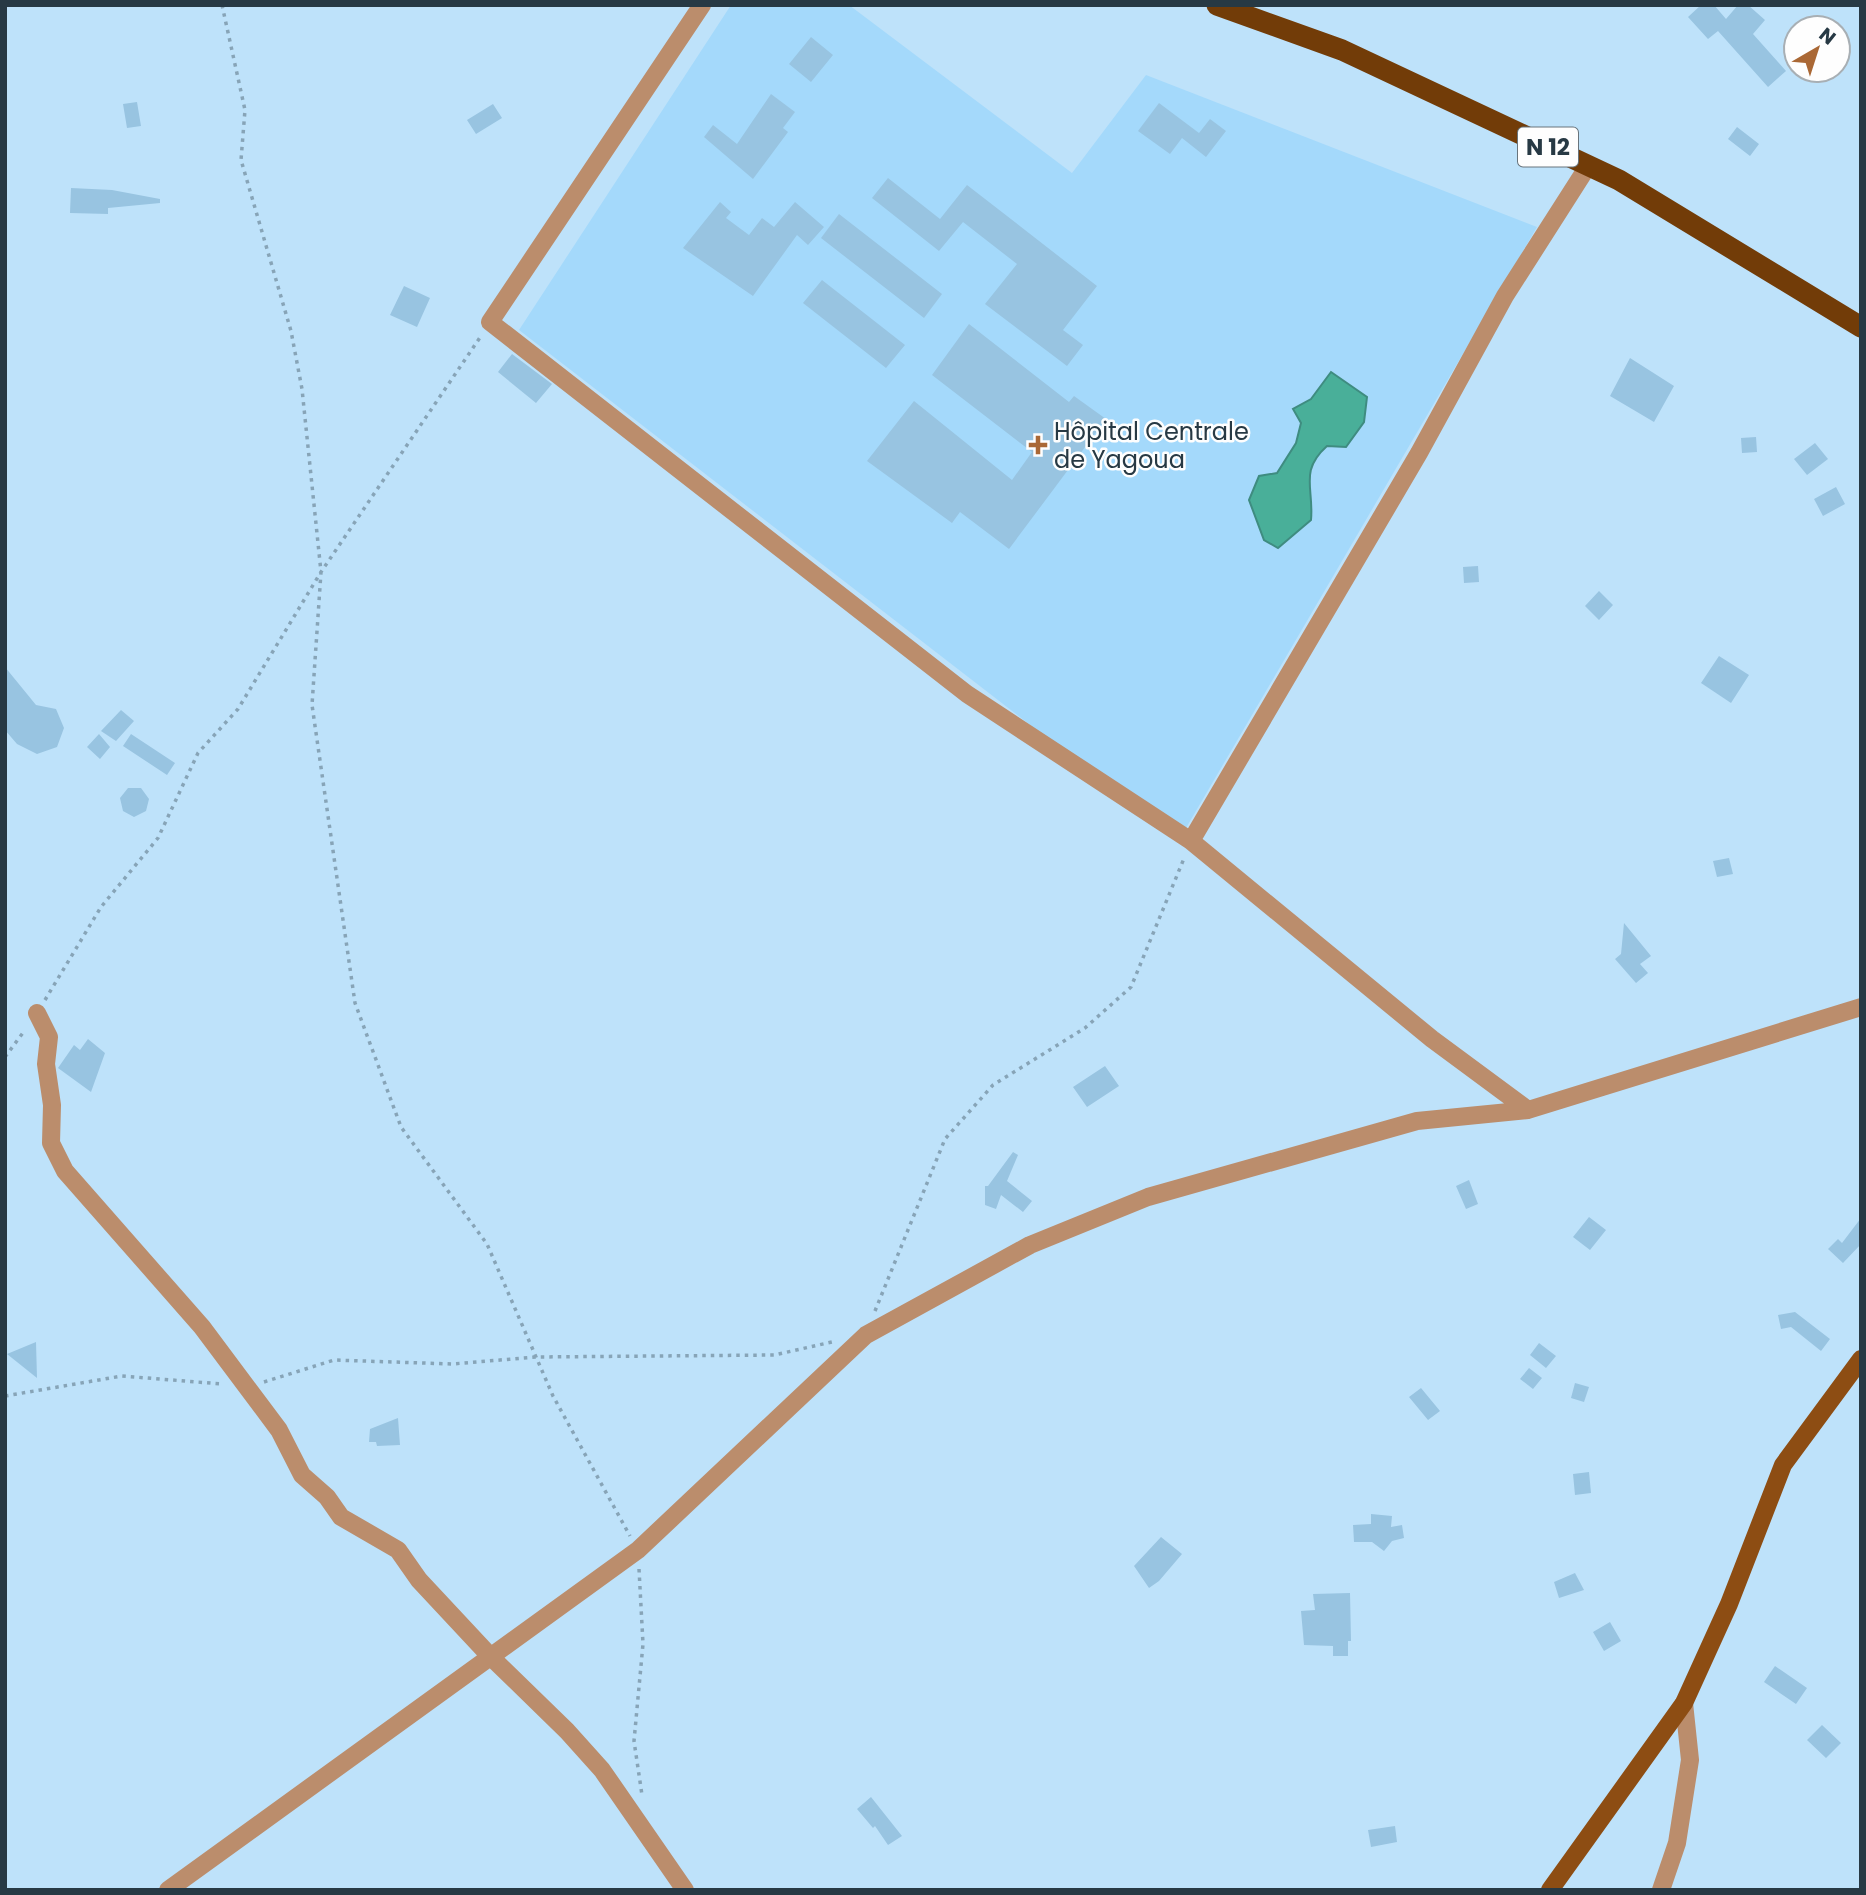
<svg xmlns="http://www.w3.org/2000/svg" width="1866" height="1895" viewBox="0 0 1866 1895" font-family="Poppins,sans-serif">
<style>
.built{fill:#a4d9fb}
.water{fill:#49af99;stroke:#3f8c80;stroke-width:2}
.building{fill:#98c4e1}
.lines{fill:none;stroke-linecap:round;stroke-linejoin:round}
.path{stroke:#87a4b7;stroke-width:3.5;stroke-dasharray:3.5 5;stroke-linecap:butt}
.minor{stroke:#bb8d6c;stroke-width:18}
.major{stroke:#8d4d13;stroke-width:18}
.highway{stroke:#723c08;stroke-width:21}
.poi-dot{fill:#aa6835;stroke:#fefefe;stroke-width:2.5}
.labels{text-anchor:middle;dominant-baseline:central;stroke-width:5;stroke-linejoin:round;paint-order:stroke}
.shield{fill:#fefefe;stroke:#68747c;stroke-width:2}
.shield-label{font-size:23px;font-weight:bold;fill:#273944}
.poi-label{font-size:24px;fill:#273944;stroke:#fefefe;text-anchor:start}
</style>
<rect width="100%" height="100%" fill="#bee2fa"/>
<path class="built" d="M731,5H849L1072,173L1146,75L1537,227L1179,840L519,330Z"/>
<path class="water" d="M1331,372L1367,397L1364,422L1346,447L1327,446C1299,471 1314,488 1311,520L1278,548L1264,540L1249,500L1259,476L1277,473L1296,443L1301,423L1293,409L1311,399Z"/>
<path class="building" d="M1701,5H1714L1726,19L1738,5H1748L1765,20L1753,34L1786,71L1768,87L1718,31L1708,39L1688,17Z
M811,37L833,55L811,82L789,64Z
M771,94L795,112L783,128L788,132L753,179L704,137L713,125L737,144Z
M137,102L141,126L127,128L123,104Z
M1159,103L1199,133L1210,119L1226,131L1206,157L1182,138L1170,154L1138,131Z
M493,104L502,118L476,134L467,120Z
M1737,127L1759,144L1750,156L1728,139Z
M888,178L940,219L967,185L1097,286L1063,330L1083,345L1067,366L985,304L1017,264L963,222L939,251L872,198Z
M71,188L112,190L160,199V203L108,208V214L70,213Z
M720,202L731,212L726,218L749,235L762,218L774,227L795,202L824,227L808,245L797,235L753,296L683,248Z
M839,214L942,294L924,318L821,238Z
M822,280L905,345L886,368L803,303Z
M404,286L430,298L417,327L390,315Z
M969,324L1069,402L1074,396L1106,419L1009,549L960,512L952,523L867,461L914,401L1012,480L1032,452L932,375Z
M512,354L552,384L536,403L498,372Z
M1630,358L1674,386L1654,422L1610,396Z
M1756,437L1757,452L1742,453L1741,438Z
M1815,443L1828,459L1807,475L1794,459Z
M1836,487L1845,504L1823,516L1814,499Z
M1478,566L1479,582L1464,583L1463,567Z
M1599,591L1613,605L1599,620L1585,606Z
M1719,656L1749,675L1731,703L1701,683Z
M5,667L36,705L56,709L64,728L57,747L37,754L17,744L5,730Z
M121,710L134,721L116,741L101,731Z
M99,734L110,747L100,759L87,747Z
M131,734L175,763L167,775L123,746Z
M128,788H141L149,799L146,811L134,817L123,811L120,798Z
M1729,858L1733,874L1717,877L1713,861Z
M1624,923L1651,956L1640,964L1648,973L1636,983L1615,959L1621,954Z
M88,1039L105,1053L91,1092L58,1068L74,1045L80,1050Z
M1105,1066L1119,1086L1087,1107L1073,1087Z
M1013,1152L1018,1155L1007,1181L1032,1201L1023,1212L1001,1195L996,1209L985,1205V1186H988Z
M1469,1180L1478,1204L1466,1209L1456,1186Z
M1589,1217L1606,1230L1590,1250L1573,1237Z
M1861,1218V1244L1843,1263L1828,1249L1838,1239L1842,1243Z
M1795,1312L1830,1339L1821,1351L1791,1327L1781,1329L1778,1315Z
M36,1342L37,1378L7,1354Z
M1539,1343L1556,1356L1546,1368L1530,1355Z
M1529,1368L1542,1378L1533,1389L1520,1379Z
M1575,1383L1589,1387L1584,1402L1571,1398Z
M1421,1388L1440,1411L1428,1420L1409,1397Z
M398,1418L400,1445L377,1446L376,1442H369L370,1429Z
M1589,1472L1591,1493L1575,1495L1573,1474Z
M1371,1514L1392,1516L1391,1527L1402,1525L1404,1538L1392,1541L1384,1551L1372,1542H1354L1353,1525L1371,1524Z
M1161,1537L1182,1554L1159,1581L1149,1588L1134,1566Z
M1575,1573L1584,1590L1559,1598L1554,1582Z
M1350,1593L1351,1641H1348V1656H1333V1646L1304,1645L1301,1611L1315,1610L1313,1594Z
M1610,1622L1621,1641L1604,1651L1593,1632Z
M1775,1666L1807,1688L1796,1704L1764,1682Z
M1822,1725L1841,1743L1826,1758L1807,1740Z
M871,1797L902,1836L888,1845L875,1826L873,1828L857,1809Z
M1395,1826L1397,1842L1371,1847L1368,1830Z"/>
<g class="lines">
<path class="path" d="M222,5L245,110L241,160L291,331L302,389L321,572L312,705L355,1003L401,1127L487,1244L553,1396L630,1536
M45,1000L101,907L158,838L198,753L238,709L321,572L481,336
M5,1057L25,1030
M875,1311L945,1139L993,1085L1085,1028L1131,987L1185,856
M264,1382L334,1360L452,1364L536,1357L774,1355L832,1342
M5,1396L122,1376L222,1384
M639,1569L643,1644L634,1741L642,1795"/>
<path class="minor" d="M702,5L490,322L967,694L1191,841L1432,1039L1528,1110
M1191,841L1419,453L1505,296L1588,166
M37,1013L49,1037L46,1064L52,1105L51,1143L65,1171L202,1327L279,1430L302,1475L327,1497L341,1517L398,1550L419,1580L489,1655L567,1731L602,1770L685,1890
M168,1890L638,1550L866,1335L1030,1245L1148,1197L1417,1121L1528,1110L1861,1007
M1661,1890L1677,1843L1690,1760L1684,1703"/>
<path class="major" d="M1550,1890L1684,1703L1729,1604L1783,1465L1861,1359"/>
<path class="highway" d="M1217,5L1342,50L1619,180L1861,327"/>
</g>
<path class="poi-dot" d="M1034.5 434.5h7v7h7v7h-7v7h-7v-7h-7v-7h7z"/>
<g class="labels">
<rect class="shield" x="1518" y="127.5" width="60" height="39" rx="5"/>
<g class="shield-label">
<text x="1548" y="147">N 12</text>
</g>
<g class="poi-label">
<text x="1054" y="431">Hôpital Centrale<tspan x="1054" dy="28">de Yagoua</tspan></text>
</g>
</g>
<rect width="1866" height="1895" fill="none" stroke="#273944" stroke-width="14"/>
<g transform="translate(1817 49) rotate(39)"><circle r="33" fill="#fefefe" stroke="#a8afb4" stroke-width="2"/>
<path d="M0-5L12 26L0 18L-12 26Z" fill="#aa6835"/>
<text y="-10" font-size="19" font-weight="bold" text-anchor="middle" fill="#273944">N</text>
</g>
</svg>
